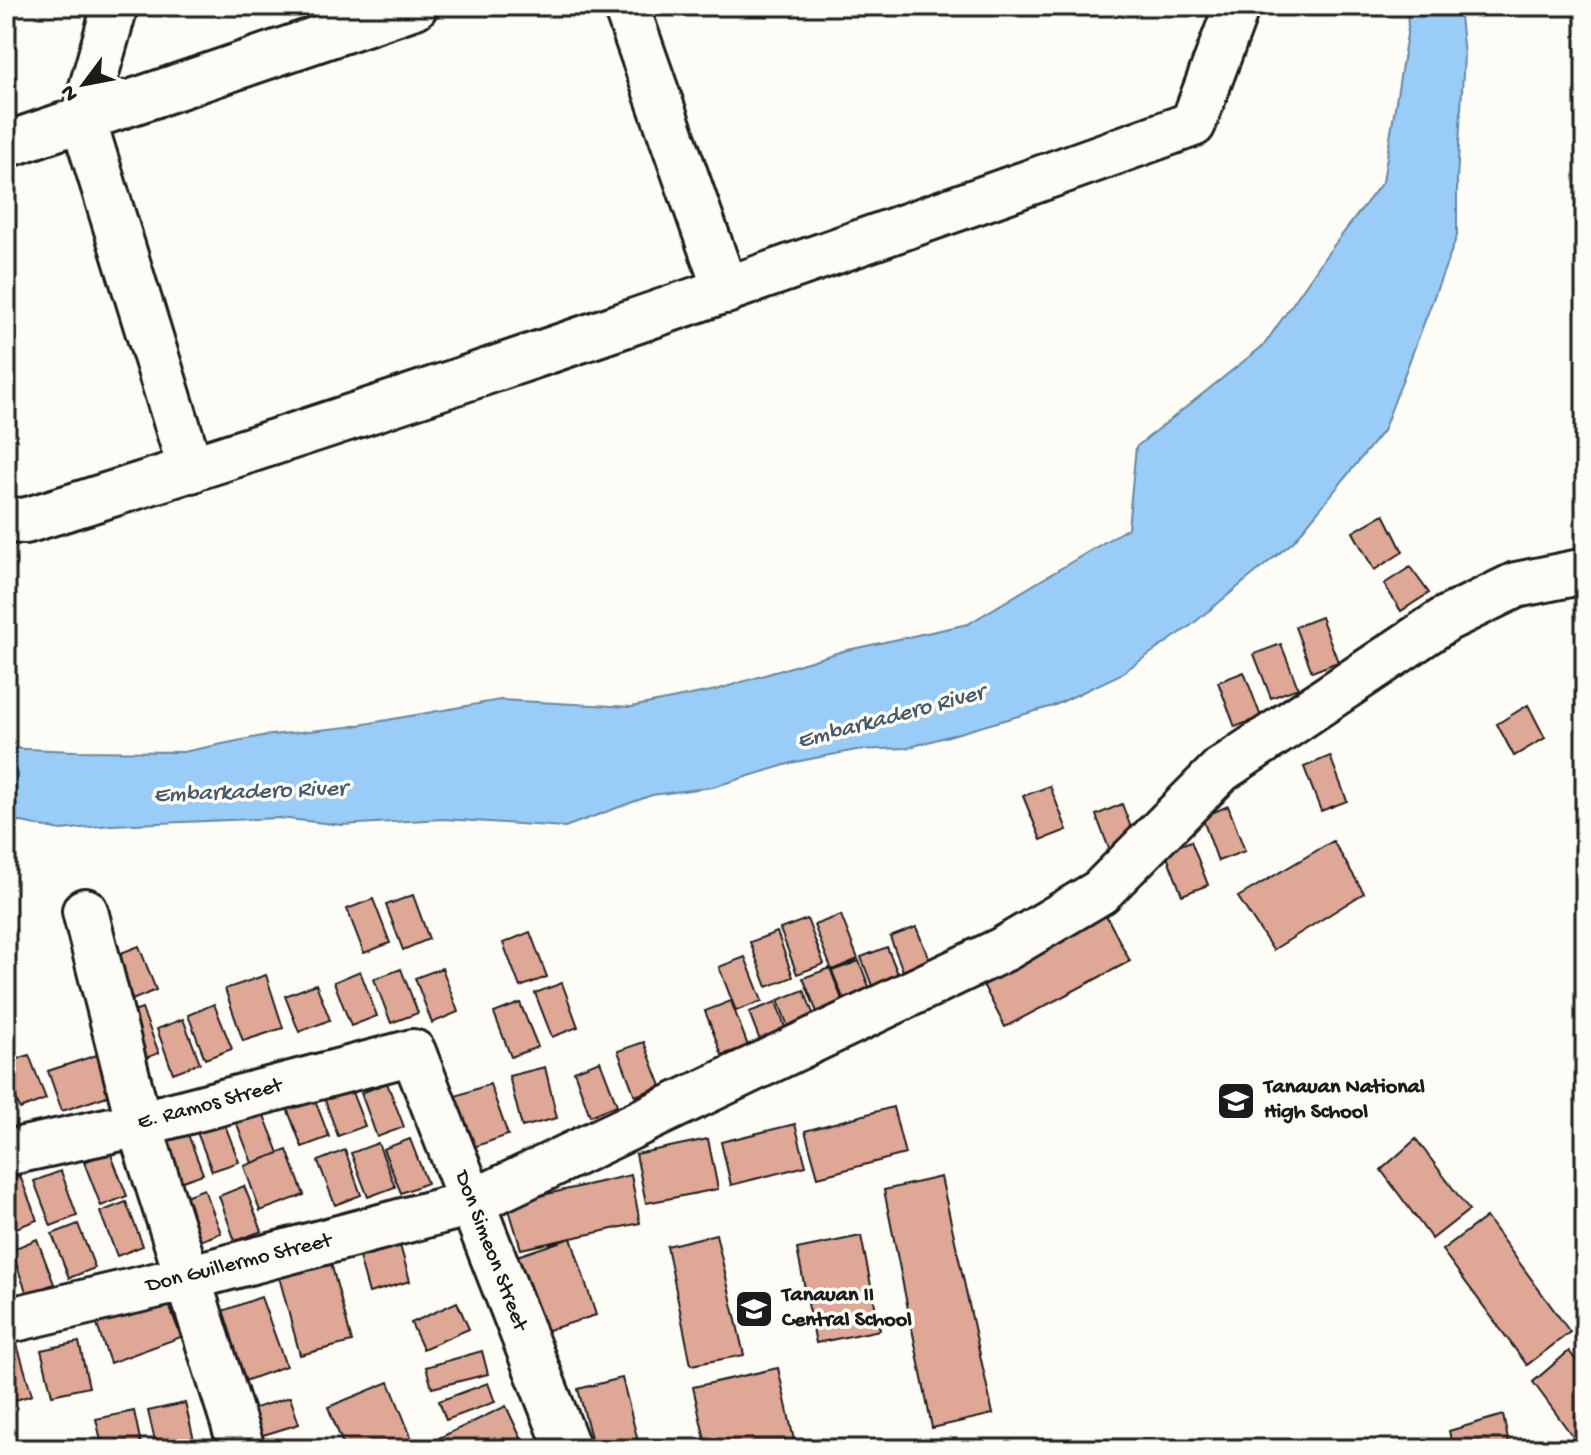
<svg xmlns="http://www.w3.org/2000/svg" width="1591" height="1455" viewBox="0 0 1591 1455" font-family="'Gochi Hand',sans-serif">
<style>
.water{fill:#99cdf7;stroke:#67869f;stroke-width:2}
.building{fill:#dea796;stroke:#1c1c1c;stroke-width:2}
.lines{fill:none;stroke-linecap:round;stroke-linejoin:round}
.minor-casing{stroke:#1c1c1c;stroke-width:50}
.minor{stroke:#fdfcf7;stroke-width:44}
.labels{text-anchor:middle;dominant-baseline:central;stroke-width:7;stroke-linejoin:round;paint-order:stroke}
.poi-label{font-size:22px;font-weight:bold;fill:#1c1c1c;stroke:#fdfcf7;text-anchor:start}
.street-label{font-size:22px;fill:#1c1c1c;stroke:#fdfcf7}
.water-label{font-size:24px;font-style:italic;fill:#485a69;stroke:#fdfcf7}
</style>
<rect width="100%" height="100%" fill="#fdfcf7"/>
<filter id="ink" filterUnits="userSpaceOnUse"><feTurbulence type="fractalNoise" baseFrequency=".0125" numOctaves="2"/><feDisplacementMap in="SourceGraphic" scale="16" xChannelSelector="R" yChannelSelector="G"/><feConvolveMatrix kernelMatrix="1 2 1 2 8 2 1 2 1" color-interpolation-filters="sRGB"/></filter>
<g filter="url(#ink)">
<path class="water" d="M1407,6H1459L1464,55L1457,180V236L1383,431L1293,542L1189,627L1119,675L1053,706L907,748L856,750L795,762L713,787L652,795L565,827L443,819L342,825L279,818L111,825L61,830L6,819V748L74,751L183,752L262,736L348,727L500,700L631,707L716,690L843,651L968,624L1128,528L1136,447L1264,345L1325,257L1383,181L1408,28Z"/>
<path class="building" d="M1384,514L1403,552L1374,570L1353,532Z
M1410,567L1429,593L1401,611L1384,584Z
M1321,617L1338,662L1312,672L1295,627Z
M1281,644L1298,688L1271,698L1254,654Z
M1244,672L1261,717L1235,727L1218,682Z
M1528,705L1545,738L1514,756L1497,724Z
M1330,756L1347,801L1321,811L1304,767Z
M1050,786L1067,830L1041,840L1023,796Z
M1122,804L1139,849L1113,859L1096,815Z
M1228,806L1245,851L1218,861L1202,817Z
M1191,841L1208,885L1182,895L1165,851Z
M1333,841L1364,893L1273,950L1238,897Z
M413,895L429,939L403,950L386,905Z
M373,899L390,943L364,953L347,909Z
M1099,902L1130,961L1005,1027L974,967Z
M841,915L858,959L832,970L814,925Z
M807,919L824,964L797,974L780,929Z
M916,927L934,971L907,981L890,937Z
M530,932L547,977L520,987L503,943Z
M777,932L793,977L767,987L750,942Z
M139,946L156,990L130,1001L113,956Z
M887,947L905,991L878,1001L861,957Z
M745,957L762,1001L736,1011L719,967Z
M859,961L876,1005L850,1015L832,971Z
M442,968L458,1012L432,1023L415,978Z
M830,968L847,1013L821,1022L803,978Z
M401,969L418,1013L391,1023L374,979Z
M360,971L377,1016L351,1026L334,982Z
M266,975L283,1028L243,1041L225,989Z
M562,983L578,1027L552,1037L535,993Z
M316,984L330,1020L299,1032L285,996Z
M804,990L821,1034L795,1045L778,1000Z
M731,1001L748,1046L722,1055L705,1011Z
M776,1002L792,1047L766,1056L749,1012Z
M520,1003L538,1047L511,1057L494,1013Z
M214,1004L232,1049L205,1059L188,1015Z
M142,1009L159,1053L133,1063L116,1018Z
M183,1019L200,1063L173,1073L157,1029Z
M644,1042L661,1086L635,1096L618,1051Z
M106,1052L119,1092L62,1111L48,1071Z
M29,1055L46,1099L20,1109L6,1073V1063Z
M600,1061L617,1105L590,1116L574,1071Z
M545,1067L557,1118L522,1127L509,1076Z
M348,1082L365,1126L338,1136L322,1092Z
M387,1083L404,1127L377,1137L361,1093Z
M490,1084L508,1135L468,1149L450,1098Z
M6,1090L14,1112L6,1116Z
M312,1092L329,1137L302,1147L285,1103Z
M893,1107L905,1154L818,1177L805,1131Z
M261,1108L279,1153L252,1163L235,1119Z
M222,1117L239,1162L212,1171L195,1127Z
M795,1124L806,1166L731,1185L721,1142Z
M186,1129L203,1174L177,1183L159,1139Z
M410,1139L427,1183L401,1193L383,1149Z
M708,1139L718,1189L646,1203L636,1154Z
M1416,1139L1469,1210L1432,1239L1381,1170Z
M378,1143L395,1187L368,1197L351,1153Z
M287,1150L304,1195L260,1211L244,1166Z
M345,1150L361,1195L335,1205L318,1161Z
M110,1152L127,1196L101,1206L84,1162Z
M61,1171L77,1216L51,1226L34,1181Z
M631,1175L640,1223L521,1249L507,1203Z
M20,1176L37,1220L11,1230L6,1218V1181Z
M941,1177L993,1414L932,1428L884,1190Z
M244,1186L262,1231L235,1241L219,1196Z
M204,1189L221,1233L195,1243L177,1199Z
M126,1202L143,1246L117,1256L100,1212Z
M1486,1217L1570,1332L1527,1365L1442,1250Z
M78,1224L95,1268L69,1278L52,1234Z
M396,1231L410,1281L369,1293L355,1243Z
M716,1234L744,1355L691,1365L667,1246Z
M861,1236L880,1330L816,1343L797,1249Z
M571,1238L596,1315L542,1332L517,1256Z
M37,1239L54,1284L27,1294L11,1250Z
M330,1259L352,1342L300,1355L278,1273Z
M166,1297L181,1337L110,1363L96,1322Z
M261,1297L286,1366L242,1382L217,1313Z
M457,1302L469,1329L423,1349L411,1323Z
M14,1334L32,1395L6,1403V1336Z
M79,1342L89,1387L52,1395L41,1350Z
M482,1351L488,1374L432,1388L426,1367Z
M1569,1351L1585,1373V1449H1582L1533,1382Z
M778,1368L796,1449H707L693,1387Z
M622,1378L640,1449H594L578,1389Z
M389,1382L416,1449H345L328,1407Z
M488,1383L495,1402L446,1420L439,1401Z
M290,1397L299,1424L260,1436L252,1409Z
M185,1403L196,1448L157,1449L148,1411Z
M506,1406L526,1449H444L439,1438Z
M134,1411L142,1449H103L96,1419Z
M1503,1415L1510,1449H1453L1449,1431Z
M58,1439L61,1449H27Z"/>
<g class="lines">
<g class="minor-casing">
<path id="minor" d="M115,6L83,119L191,470
M626,6L726,291
M6,145L415,6
M6,520L25,521C418,400 806,263 1193,124L1233,17L1229,6
M85,911L139,1124L242,1449
M6,1153L139,1124L413,1052L568,1449
M6,1321L188,1278L471,1203L1004,949L1100,892L1221,770L1446,619L1516,585L1585,571"/>
</g>
<use href="#minor" class="minor"/>
</g>
</g>
<defs>
<g id="school-square" transform="scale(2)"><rect x="-9" y="-9" width="18" height="18" rx="4" fill="#1c1c1c" stroke="#fdfcf7"/><path d="M0-5L7-2L0 1L-7-2ZM-4 1L0 2.5L4 1V4Q0 6-4 4Z" fill="#fff"/></g>
</defs>
<g fill-rule="evenodd">
<use href="#school-square" x="1236" y="1101"/>
<use href="#school-square" x="754" y="1309"/>
</g>
<g class="labels">
<g class="poi-label">
<text x="1264" y="1088">Tanauan National<tspan x="1264" dy="25">High School</tspan></text>
<text x="782" y="1296">Tanauan II<tspan x="782" dy="25">Central School</tspan></text>
</g>
<g class="street-label">
<text transform="translate(210 1105) rotate(-15)">E. Ramos Street</text>
<text transform="translate(490 1251) rotate(69)">Don Simeon Street</text>
<text transform="translate(239 1264) rotate(-14)">Don Guillermo Street</text>
</g>
<g class="water-label">
<text transform="translate(891 718) rotate(-15)">Embarkadero River</text>
<text transform="translate(250 793) rotate(-2)">Embarkadero River</text>
</g>
</g>
<rect width="1591" height="1455" fill="none" stroke="#fdfcf7" stroke-width="32"/>
<rect x="16" y="16" width="1559" height="1423" fill="none" stroke="#1c1c1c" stroke-width="3" filter="url(#ink)"/>
<g transform="translate(84 84) rotate(238)" stroke="#fdfcf7" stroke-width="6" paint-order="stroke">
<path d="M0-6L14 30L0 20L-14 30Z" fill="#1c1c1c"/>
<text y="-12" font-size="22" font-weight="bold" text-anchor="middle" fill="#1c1c1c">N</text>
</g>
</svg>
